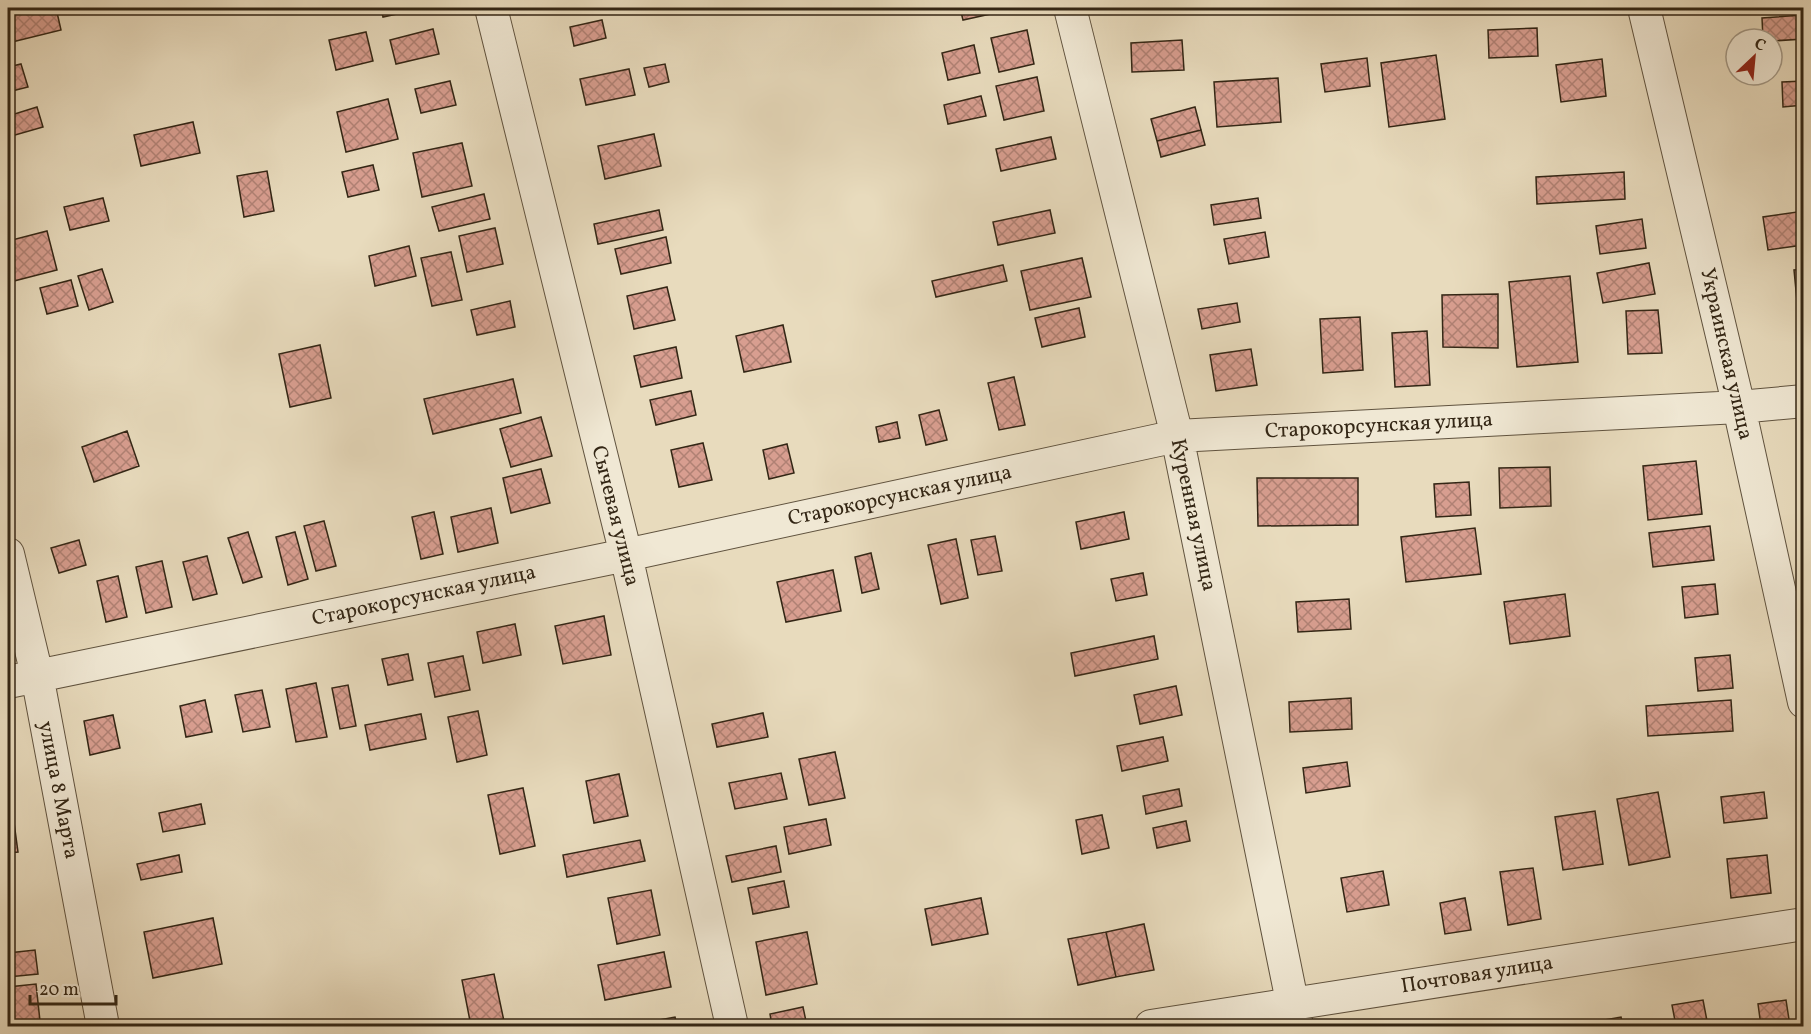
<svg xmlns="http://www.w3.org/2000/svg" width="1811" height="1034" viewBox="0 0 1811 1034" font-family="Vollkorn,serif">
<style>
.building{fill:url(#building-cross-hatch);stroke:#332615;stroke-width:1.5}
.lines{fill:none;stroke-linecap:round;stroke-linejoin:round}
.street-casing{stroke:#60533f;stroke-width:34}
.street{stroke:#f0e8d4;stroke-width:32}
.labels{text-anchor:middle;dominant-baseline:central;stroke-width:6;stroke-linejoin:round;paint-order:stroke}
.street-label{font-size:21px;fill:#332615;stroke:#f0e8d4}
</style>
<defs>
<pattern id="building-cross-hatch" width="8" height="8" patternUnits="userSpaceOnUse" patternTransform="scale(1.5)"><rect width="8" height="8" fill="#d89e90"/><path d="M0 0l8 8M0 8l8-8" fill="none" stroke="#b08174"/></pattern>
</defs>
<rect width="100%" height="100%" fill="#e8dbbd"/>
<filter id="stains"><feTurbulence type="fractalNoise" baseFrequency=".00333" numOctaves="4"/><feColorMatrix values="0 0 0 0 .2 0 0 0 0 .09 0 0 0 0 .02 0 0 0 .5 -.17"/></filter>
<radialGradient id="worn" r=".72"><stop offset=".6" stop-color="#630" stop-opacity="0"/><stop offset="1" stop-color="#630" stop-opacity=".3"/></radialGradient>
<path class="building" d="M8,8H56L61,30L8,43Z
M381,8H424L383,17Z
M960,8H1009V10L963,20Z
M1804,15V39L1772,41V39H1763L1762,18Z
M602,20L606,38L574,46L570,27Z
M1537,28L1538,56L1489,58L1488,30Z
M433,29L439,54L396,64L390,40Z
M1027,30L1034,64L999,72L991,38Z
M366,32L373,61L336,70L329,40Z
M1182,40L1184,70L1132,72L1131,43Z
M974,45L980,73L948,80L942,53Z
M1436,55L1445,119L1389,127L1381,63Z
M1367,58L1370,86L1325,92L1321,64Z
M1602,59L1606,96L1561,102L1556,65Z
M21,64L28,87L8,92V67Z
M665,64L669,82L649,87L644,68Z
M629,69L635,95L586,105L580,79Z
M1037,77L1044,111L1004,120L996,86Z
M1278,78L1281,122L1217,127L1214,82Z
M450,81L456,105L421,113L415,89Z
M1804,81V105L1783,107L1782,82Z
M981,96L986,116L948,124L944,105Z
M388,99L398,139L346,152L337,112Z
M37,107L43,127L8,137V116Z
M1195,107L1201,130L1157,141L1151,119Z
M193,122L200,153L141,166L134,135Z
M1201,130L1205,145L1161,157L1157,141Z
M654,134L661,166L605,179L598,146Z
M1051,137L1056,159L1001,171L996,149Z
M462,143L472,186L422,197L413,153Z
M373,165L379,190L348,197L342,172Z
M267,171L274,211L244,217L237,176Z
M1624,172L1625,199L1537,204L1536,177Z
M484,194L490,219L439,231L432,207Z
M103,198L109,221L70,230L64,207Z
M1258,198L1261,218L1214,225L1211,205Z
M659,210L663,230L598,244L594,224Z
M1050,210L1055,233L998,245L993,222Z
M1797,212L1803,245L1768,250L1763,217Z
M1642,219L1646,248L1600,254L1596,226Z
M495,228L503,264L467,272L459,236Z
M47,231L57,270L10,282L8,274V241Z
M1265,232L1269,257L1229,264L1224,239Z
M666,237L671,263L621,274L615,249Z
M409,246L416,276L375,286L369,256Z
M451,252L462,300L432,306L421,258Z
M1082,258L1091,297L1030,310L1021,271Z
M1649,263L1655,294L1603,303L1597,273Z
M1003,265L1007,281L936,297L932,281Z
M102,269L113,302L89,310L78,276Z
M1804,269V332H1800L1794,270Z
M1570,276L1578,362L1517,367L1509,282Z
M71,280L78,306L47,314L40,288Z
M667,287L675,320L634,329L627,296Z
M1498,294V348L1443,347L1442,295Z
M510,301L515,327L477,335L471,310Z
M1237,303L1240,322L1202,329L1198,309Z
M1079,308L1085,337L1042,347L1035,318Z
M1658,310L1662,353L1628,354L1626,311Z
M1360,317L1363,370L1323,373L1320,319Z
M783,325L791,362L744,372L736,336Z
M1427,331L1430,385L1395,387L1392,333Z
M320,345L331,398L290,407L279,354Z
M676,347L682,378L641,387L634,356Z
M1251,349L1257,385L1216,391L1210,355Z
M1014,377L1025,425L999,430L988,383Z
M513,379L521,413L433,434L424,399Z
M691,391L696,415L656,425L650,400Z
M939,410L947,440L926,445L919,415Z
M541,417L552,456L511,467L500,429Z
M897,422L900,438L879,442L876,427Z
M127,431L139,466L94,482L82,447Z
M703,443L712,480L679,487L671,450Z
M787,444L794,473L769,479L763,450Z
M1696,461L1702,514L1648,520L1643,466Z
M1550,467L1551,506L1500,508L1499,468Z
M541,469L550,503L511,513L503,478Z
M1257,478H1358V525L1258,526Z
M1469,482L1471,515L1436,517L1434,484Z
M491,508L498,543L458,552L451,517Z
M434,512L443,554L421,559L412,517Z
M1124,512L1129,539L1081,549L1076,522Z
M324,521L336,566L316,571L304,526Z
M1710,526L1714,560L1653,567L1649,533Z
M1475,528L1481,574L1406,582L1401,537Z
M248,532L262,577L243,583L228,538Z
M295,532L308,579L288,585L276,537Z
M995,536L1002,571L978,575L971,540Z
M956,539L968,598L941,604L928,545Z
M79,540L86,565L59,573L51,548Z
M871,553L879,589L862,593L855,557Z
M207,556L217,594L193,600L183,562Z
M162,561L172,607L146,613L136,567Z
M833,570L841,611L786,622L777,582Z
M1143,573L1147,595L1116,601L1111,579Z
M118,576L127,617L106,622L97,581Z
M1715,584L1718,614L1685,618L1682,587Z
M1565,594L1570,636L1510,644L1504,602Z
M1349,599L1351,629L1298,632L1296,602Z
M604,616L611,655L563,664L555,626Z
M515,624L521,655L483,663L477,632Z
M1154,636L1158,659L1075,676L1071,653Z
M408,654L413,680L388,685L382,659Z
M1730,655L1733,688L1698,691L1695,658Z
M463,656L470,690L435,697L428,663Z
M316,683L327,737L296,742L286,689Z
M348,685L356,726L340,729L332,688Z
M1176,686L1182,715L1140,724L1134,695Z
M262,690L270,727L243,732L235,695Z
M1351,698L1352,729L1290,732L1289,702Z
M205,700L212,732L186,737L180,706Z
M1731,700L1733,731L1648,736L1646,706Z
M478,711L487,755L457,762L448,717Z
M763,713L768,737L717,747L712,724Z
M421,714L426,739L370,750L365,725Z
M113,715L120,748L90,755L84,721Z
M1163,737L1168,761L1122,771L1117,746Z
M835,752L845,798L809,805L799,759Z
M1347,762L1350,786L1306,793L1303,768Z
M8,769L11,800L8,801Z
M781,773L787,799L735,809L729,783Z
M619,774L628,816L594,823L586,781Z
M523,788L535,846L500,854L488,795Z
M1179,789L1182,806L1146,814L1143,796Z
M1658,792L1670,857L1629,865L1617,799Z
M1764,792L1767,818L1724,823L1721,797Z
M11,800L18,852L8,853V801Z
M201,804L205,824L163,832L159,813Z
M1595,811L1603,864L1563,870L1555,817Z
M1102,815L1109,848L1082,854L1076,820Z
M826,819L831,845L789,854L784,827Z
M1186,821L1190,841L1157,848L1153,828Z
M640,840L645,861L567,877L563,855Z
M776,846L781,872L732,882L726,856Z
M179,855L182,872L141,880L137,864Z
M1767,855L1771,893L1731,898L1727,859Z
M1533,868L1541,919L1508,925L1500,872Z
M1383,871L1389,905L1347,912L1341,878Z
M784,881L789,907L753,914L748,888Z
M651,890L660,935L617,944L608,898Z
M981,898L988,934L932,945L925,909Z
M1465,898L1471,930L1445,934L1440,903Z
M213,918L222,964L153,978L144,932Z
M1144,924L1154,970L1116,977L1106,932Z
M807,932L817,984L766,995L756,942Z
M1106,932L1116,977L1078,985L1068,939Z
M35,950L38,974L8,977V953Z
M664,952L671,987L605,1000L598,965Z
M494,974L505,1026H471L462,980Z
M36,984L40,1021L8,1025V987Z
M1703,1000L1708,1026H1676L1672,1005Z
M1786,1000L1790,1026H1761L1758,1004Z
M803,1007L807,1026H772L770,1014Z
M675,1017L677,1026H626Z
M1621,1017L1623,1026H1599L1598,1021Z"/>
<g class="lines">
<g class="street-casing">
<path id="street" d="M491,8L626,555L732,1026
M1070,8L1177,436L1297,1026
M1644,8L1739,407L1804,702
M8,554L37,675L103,1026
M8,682L626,555L1177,436L1739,407L1804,401
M1151,1026L1804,924"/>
</g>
<use href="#street" class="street"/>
</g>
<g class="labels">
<g class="street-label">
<text transform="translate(1726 354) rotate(77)">Украинская улица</text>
<text transform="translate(1379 426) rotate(-3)">Старокорсунская улица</text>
<text transform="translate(900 496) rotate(-12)">Старокорсунская улица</text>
<text transform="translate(1193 515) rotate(78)">Куренная улица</text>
<text transform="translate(615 516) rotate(76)">Сычевая улица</text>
<text transform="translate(424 596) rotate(-12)">Старокорсунская улица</text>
<text transform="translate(58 790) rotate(79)">улица 8 Марта</text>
<text transform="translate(1477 975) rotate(-9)">Почтовая улица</text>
</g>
</g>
<rect width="1811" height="1034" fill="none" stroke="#e8dbbd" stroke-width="30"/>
<rect x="9" y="9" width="1793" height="1016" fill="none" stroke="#332615" stroke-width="3"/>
<rect x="15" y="15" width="1781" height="1004" fill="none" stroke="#332615" stroke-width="1.5"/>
<g transform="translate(1754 57) rotate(26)"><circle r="28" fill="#f0e8d4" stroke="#a49a88" stroke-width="1.5"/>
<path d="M0-4.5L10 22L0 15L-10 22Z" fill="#8f2418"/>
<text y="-9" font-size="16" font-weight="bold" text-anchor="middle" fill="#332615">С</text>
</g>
<path d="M30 995v9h86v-9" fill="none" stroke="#332615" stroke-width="3"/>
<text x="39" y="995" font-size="18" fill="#332615" stroke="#f0e8d4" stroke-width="4.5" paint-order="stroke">20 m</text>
<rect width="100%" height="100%" filter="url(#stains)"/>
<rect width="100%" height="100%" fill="url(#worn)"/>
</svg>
